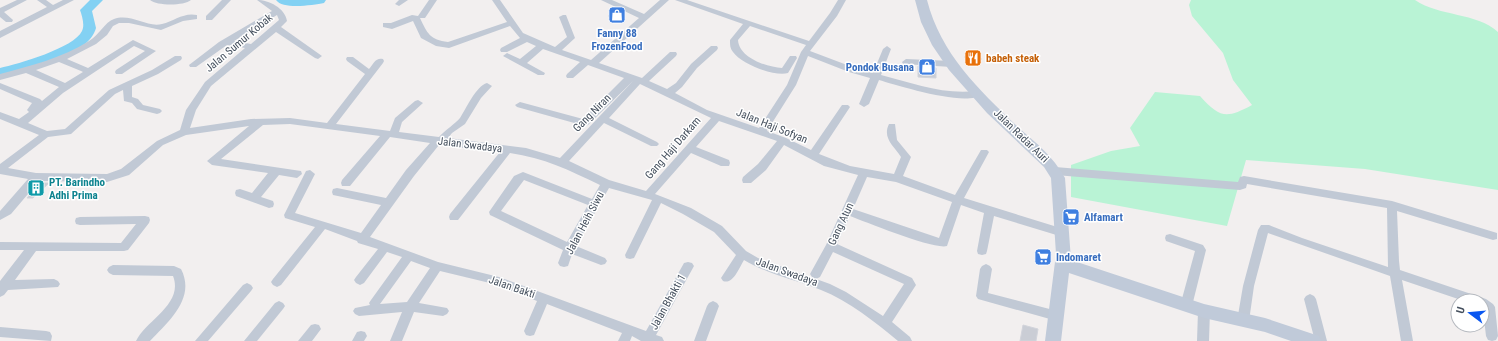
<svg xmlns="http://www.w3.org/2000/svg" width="1498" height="341" viewBox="0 0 1498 341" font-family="'Roboto Condensed',sans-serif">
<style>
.green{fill:#b9f3d5}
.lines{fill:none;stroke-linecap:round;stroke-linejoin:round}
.river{fill:#83d1f3;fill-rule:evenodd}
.building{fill:#cacdd5;stroke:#d2d4db}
.street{fill:#c1c9d5;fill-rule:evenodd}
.secondary{fill:#c0cad9;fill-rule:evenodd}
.labels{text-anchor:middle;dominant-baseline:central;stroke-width:3;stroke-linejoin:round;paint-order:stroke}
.shop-label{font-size:11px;font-weight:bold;fill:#366cbe;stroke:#fff;text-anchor:start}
.street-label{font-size:11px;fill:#45505e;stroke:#fff}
.food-label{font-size:11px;font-weight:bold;fill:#c56008;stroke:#fff;text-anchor:start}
.culture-label{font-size:11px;font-weight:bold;fill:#0d838f;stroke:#fff;text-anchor:start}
</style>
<rect width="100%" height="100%" fill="#f2efef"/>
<path class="green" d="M1191,0H1415C1440,17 1476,12 1498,32V190L1365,169L1246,160L1227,226L1071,197V165L1111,151L1140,146L1130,128L1155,92L1200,96C1220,118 1226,119 1252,105L1233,80L1223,53L1192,16L1189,5Z"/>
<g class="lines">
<path class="river" d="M90,0H103L92,11L96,28C89,56 25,71 0,76V68C18,64 74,48 82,31C85,25 82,16 80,10Z
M276,0H326L324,3C313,5 283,10 276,0Z"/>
</g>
<path class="building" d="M617,10L625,13L617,20L608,16Z
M972,53L982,59L974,64L964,57Z
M918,66L936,68V78L918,77Z
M40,183H49L33,198H27Z
M1069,211L1079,214L1077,225L1070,223Z
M1037,250L1051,254L1049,264L1035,259Z
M1023,325L1038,329L1036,341H1020Z"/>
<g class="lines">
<path class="street" d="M17,0H27L4,12L13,20L12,22H6L0,17V8Z
M37,0H46L53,5L63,0H74L0,38V31L47,7Z
M150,0H191C184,6 157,6 150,0Z
M222,0H231L212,20H206V16Z
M257,0C269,0 285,8 287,21L281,27L322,56L318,59L315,58L276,32L211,86L196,110L190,128L251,119L290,118L327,123L365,74L347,61L346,59L347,57H353L369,69C373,64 376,57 383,59L384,61L383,63L336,124L390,131L395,118L415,101L418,100L423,103L402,122L399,132L439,137C445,130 455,124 460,118C466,109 476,86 487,83L492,86L481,98L465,124L452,133L448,138L526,148L560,158L633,81L588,125L585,126L517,107L515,105L520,102L583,119L624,78L588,65L573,78H567L566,76L567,74L580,62L543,49L527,63L545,73L544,75H538L503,56L507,53L520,59L536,46L527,42L507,52H501L500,50L501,48L520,38L510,26L449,48L436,46L421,38L413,21L392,29L383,27V23H391L412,15L418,16L429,0H437L425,18H420C427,33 430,40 448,42L507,22L492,0H500L523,33L555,47L567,37L559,17L563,15H566L575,38L562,50L591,60L639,18L601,0H612L644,14L660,0H669L599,63L642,78L670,52H676L677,54L676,56L649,81L667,89L676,83L691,64L711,46H717L718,48L717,50L697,68L682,87L675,93L707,110L759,128L787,85L801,52L806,45L750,26L738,40C739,58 767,67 782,68L790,56H796L797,58L788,73C775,77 741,64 733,52C730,48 730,45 730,40L743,24L675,0H687L809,41L830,13L838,0H846L837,16L810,51L855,68L873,73L883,49L887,46L891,49L881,75C912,83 944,95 976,91L981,94C969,108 896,85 879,80L869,104L864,107L859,104L870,78L849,72L808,56L796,85L767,131L786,138L811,150L842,105H848L850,107L819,154L850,166L894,174L901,157C894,146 882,138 889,124H895L897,140L911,157L903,176L955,195L981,150H987L989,152L964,198L1067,230L1068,233L1067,236L1063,237L994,216L987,251L986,254L982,255L978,254L977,251L984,213L961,205L948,243L947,246C934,250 866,222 850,216L837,244L912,278L916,285L892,322L910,337L912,341H898C875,322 849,301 821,290C796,280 767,274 744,260C739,268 733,285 723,281L721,278L736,255L714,232L683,214L661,203L634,258L630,259L626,258L625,255L652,200L609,188L576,246L605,258L607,261L605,264L601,265L572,254L568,266L564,267L560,266L558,263L563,250L490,215L489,212L514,176L523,172L592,199L600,185C569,170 544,158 510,153L458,220H450L449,217L450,214L500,152L439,145L414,176L370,237L438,262L499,277L646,331L684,263L688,262L692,263L694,266L656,335L662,337L664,341H641L632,336L630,341H618L622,333L547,304L534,335L530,336L526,335L524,331L537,301L494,284L440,271L419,303L447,308L449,311L447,314L443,316L414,312L402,341H390L402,312L359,316L355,314L353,311L355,308L370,305L369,303L371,300L402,257L387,252L364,283L360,285L356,283L354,280L356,277L378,249L358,243L357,241L325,229L281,285L277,287L273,285L271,282L273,279L315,227L285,218L284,215L306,171L310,170L315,174L295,213L361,233L381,205L333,195L332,192L333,189L337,188L386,198L406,170L430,143L390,137L350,186H342L341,183L342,180L380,136L290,124L263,125L221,159L301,171L302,174L297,178L279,175L261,197L273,201L274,204L273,207L269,208L236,196L235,193L236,190L240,189L252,193L268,173L212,165L207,161L249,126L186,135L163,145L129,175L107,182L39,181L11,214L0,220V211L28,179L0,174V164L39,135L0,119V112L19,119L29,112L27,110L32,103L0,89V83L40,99L42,101L59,87L26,73L0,80V74C30,66 62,58 89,41C99,35 105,22 114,19C131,13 147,28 162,24C174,21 184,12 197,15V19L183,21L161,30L129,23H119L113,26L107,35L96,44L67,59L88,68L133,40L156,51L122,74H116L115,72L116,70L145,51L134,46L63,93L28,123L47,131L65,129L109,90L152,70L175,56H181L182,58L181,60L158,74L132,86V97L138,99L143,105L160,109L162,111L160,113L157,114L137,109L132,103L124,101L123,90L115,94L71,134L48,137L8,168L36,173L107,174L121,169L157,141L180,130L186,110L205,82L245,48L227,45L196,67H190L189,65L219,42L272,11ZM277,15L279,20L251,44L234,41ZM59,62L81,71L83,72L65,83L36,70ZM640,84L711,118L646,191L609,180L569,161L604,123L651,146H657L659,144L657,142L609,118ZM719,121L777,141L758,164L743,177L742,180L743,183H751L766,170L784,145L824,166L858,175L826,245L810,274L812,277L816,279L820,277L833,252L904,284L883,316L846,292L830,284L758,258L746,251L722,226L691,208L655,194L691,153L721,166H729L730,163L729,160L696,147ZM867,177L896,182L952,202L939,238L853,209ZM524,180L588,205L567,242L501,211ZM411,261L430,268L407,302L380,304Z
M399,0H408L399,6L395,4Z
M906,59L952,61L956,64L952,67L903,64L902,62Z
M1055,167L1238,182L1240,177L1244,176L1392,201L1497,233V239L1493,240L1397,211L1399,261L1400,270L1486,299L1493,304L1495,307L1498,336L1496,340L1492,341L1488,340L1486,336L1482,301H1464L1402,280L1413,341H1401L1390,276L1268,233L1254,286L1249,321L1247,325L1243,326L1239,325L1237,321L1243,286L1258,230L1261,225H1269L1302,238L1388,267L1387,208L1247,184L1246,188L1240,190L1055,175L1050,171Z
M145,216L149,217L150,220L149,223L128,250L124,251H36L15,280L54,279L58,281L60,284L58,287L8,290L4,295L0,297V281L24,250H0V242L121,243L136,224L80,225L76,224L75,221L76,218L80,217Z
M1170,234L1203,245L1206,250L1192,306L1190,309L1186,311L1182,309L1180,306L1195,251L1166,241L1165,238L1166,235Z
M986,264L990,266L992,269L988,293L1061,312L1063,316L1061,320L1057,321L978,299L976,296L980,269L982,266Z
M113,265L174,266L181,269C196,298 169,321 150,341H136C146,320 184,304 173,276L113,275L109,273L107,270L109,267Z
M247,283L251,285L253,288L251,291L208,341H195L243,285Z
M1310,294L1314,296L1316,299L1327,341H1315L1304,299L1306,296Z
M279,301L283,303L285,306L283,309L257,341H244L275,303Z
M713,301L717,303L719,306L706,341H694L707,306L709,303Z
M1204,306L1208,308L1210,311L1209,341H1197L1198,311L1200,308Z
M315,324L319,325L321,329L312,341H298L311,325Z
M0,327L46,331L50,332L52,336L51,341L0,337Z
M361,331L365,332L367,336L364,341H352L357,332Z"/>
<path class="secondary" d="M915,0H927C941,54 978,89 1018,127C1036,143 1053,156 1065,178L1071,260L1204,304L1265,318L1319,336L1321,341H1291L1265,332L1204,318L1069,273L1061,341H1045L1056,254L1051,178L1044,167L987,113L949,70L932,45L921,22Z"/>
</g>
<defs>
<g id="shop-square" transform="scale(0.9)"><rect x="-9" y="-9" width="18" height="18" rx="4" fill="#3f7fe0" stroke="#fff"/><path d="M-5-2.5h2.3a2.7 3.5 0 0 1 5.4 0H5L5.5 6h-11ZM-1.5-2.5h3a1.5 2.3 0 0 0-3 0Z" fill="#fff"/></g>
<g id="restaurant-square" transform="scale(0.9)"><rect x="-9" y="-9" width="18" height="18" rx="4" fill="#e8710a" stroke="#fff"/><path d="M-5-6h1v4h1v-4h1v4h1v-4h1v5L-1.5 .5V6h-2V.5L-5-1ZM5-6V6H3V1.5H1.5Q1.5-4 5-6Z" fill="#fff"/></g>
<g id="building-square" transform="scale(0.9)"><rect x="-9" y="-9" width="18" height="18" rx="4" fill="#0f9aa8" stroke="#fff"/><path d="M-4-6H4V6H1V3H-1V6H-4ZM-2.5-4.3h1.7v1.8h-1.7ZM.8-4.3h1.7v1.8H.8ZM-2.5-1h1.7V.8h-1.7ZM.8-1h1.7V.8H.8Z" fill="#fff"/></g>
<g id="supermarket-square" transform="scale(0.9)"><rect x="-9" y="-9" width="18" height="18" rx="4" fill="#3f7fe0" stroke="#fff"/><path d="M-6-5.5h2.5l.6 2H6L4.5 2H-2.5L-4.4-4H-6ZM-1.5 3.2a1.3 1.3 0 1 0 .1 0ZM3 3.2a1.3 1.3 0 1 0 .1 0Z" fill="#fff"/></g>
</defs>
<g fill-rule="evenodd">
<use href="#shop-square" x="617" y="15"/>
<use href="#restaurant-square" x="973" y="58"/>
<use href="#shop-square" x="927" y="67"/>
<use href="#building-square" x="36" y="188"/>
<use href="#supermarket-square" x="1071" y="217"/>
<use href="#supermarket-square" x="1043" y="257"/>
</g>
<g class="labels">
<g class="shop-label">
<text x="617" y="33" text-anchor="middle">Fanny 88<tspan x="617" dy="13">FrozenFood</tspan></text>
<text x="914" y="67" text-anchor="end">Pondok Busana</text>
<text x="1084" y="217">Alfamart</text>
<text x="1056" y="257">Indomaret</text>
</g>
<g class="street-label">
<text transform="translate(239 43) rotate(-40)">Jalan Sumur Kobak</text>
<text transform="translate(592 113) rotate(-45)">Gang Niran</text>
<text transform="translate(772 126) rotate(22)">Jalan Haji Sofyan</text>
<text transform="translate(1021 136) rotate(44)">Jalan Radar Auri</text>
<text transform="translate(470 145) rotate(7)">Jalan Swadaya</text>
<text transform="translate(673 148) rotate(-49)">Gang Haji Darkam</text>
<text transform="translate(585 223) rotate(-62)">Jalan Heih Siwu</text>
<text transform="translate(841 224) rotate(-65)">Gang Atun</text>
<text transform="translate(787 272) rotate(20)">Jalan Swadaya</text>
<text transform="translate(512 287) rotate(19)">Jalan Bakti</text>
<text transform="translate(668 302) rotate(-61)">Jalan Bhakti 1</text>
</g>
<g class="food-label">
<text x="986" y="58">babeh steak</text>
</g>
<g class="culture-label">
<text x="49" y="182">PT. Barindho<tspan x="49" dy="13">Adhi Prima</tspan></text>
</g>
</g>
<g transform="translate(1470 313) rotate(286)"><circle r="19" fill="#ffffff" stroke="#b5b9bf"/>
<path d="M0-3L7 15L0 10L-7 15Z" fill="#0a57f0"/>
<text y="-6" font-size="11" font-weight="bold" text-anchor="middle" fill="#45505e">U</text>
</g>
</svg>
